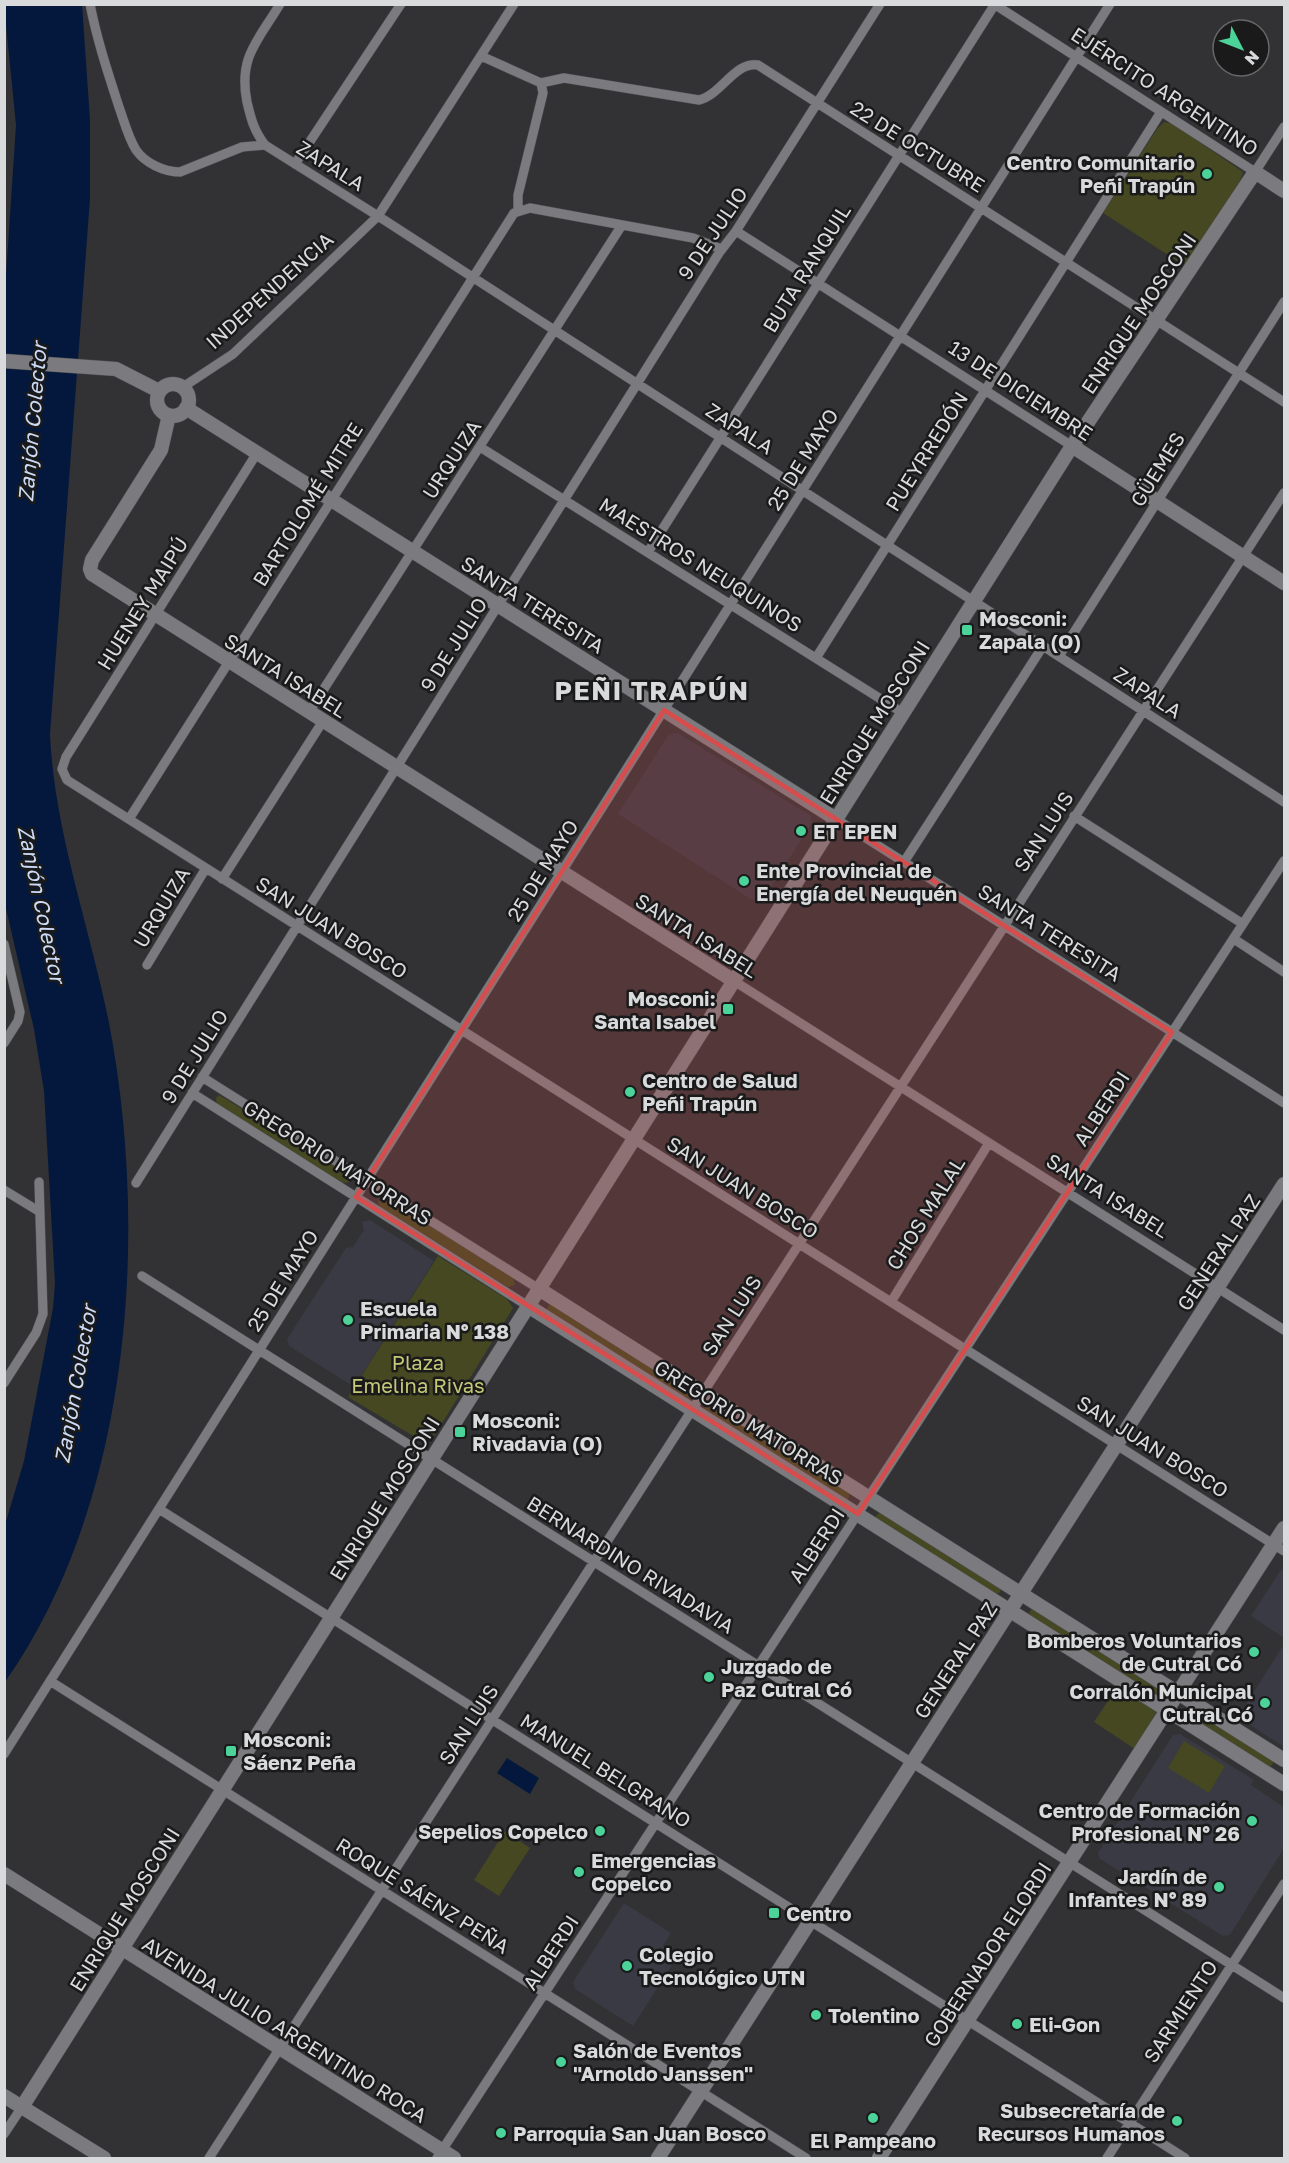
<svg xmlns="http://www.w3.org/2000/svg" width="1289" height="2163" viewBox="0 0 1289 2163" font-family="'Golos Text',sans-serif">
<style>
.built{fill:#393a43}
.green{fill:#454821}
.water{fill:#04183d}
.lines{fill:none;stroke-linecap:round;stroke-linejoin:round}
.street-casing{stroke:#4f5052;stroke-width:10}
.secondary-casing{stroke:#4f5052;stroke-width:15}
.street{stroke:#7b7b7f;stroke-width:9}
.secondary{stroke:#7b7b7f;stroke-width:14}
.marked{fill:#d74c4c;fill-opacity:0.2;stroke:#d74c4c;stroke-width:4.5;stroke-linejoin:round}
.poi-dot{fill:#4cd39a;stroke:#1a1a1b;stroke-width:2}
.labels{text-anchor:middle;dominant-baseline:central;stroke-width:5;stroke-linejoin:round;paint-order:stroke}
.street-label{font-size:20px;fill:#d9dadc;stroke:#1a1a1b}
.poi-label{font-size:20px;font-weight:bold;fill:#d9dadc;stroke:#1a1a1b;text-anchor:start}
.park-label{font-size:20px;fill:#c4c977;stroke:#1a1a1b}
.water-label{font-size:21px;font-style:italic;fill:#ccdcf8;stroke:#1a1a1b}
.district-label{font-size:26px;font-weight:bold;letter-spacing:1.5px;fill:#d9dadc;stroke:#1a1a1b}
</style>
<rect width="100%" height="100%" fill="#323235"/>
<path class="built" d="M678,733L811,816L812,823L760,905L618,814L669,734Z
M370,1220L434,1261L354,1387L289,1346L287,1339L346,1248L353,1247L364,1230L362,1222Z
M1284,1569V1638L1251,1616L1280,1571Z
M1284,1644V1747L1238,1717Z
M1180,1734L1254,1780L1251,1785L1284,1807V1848L1230,1935L1223,1936L1100,1859L1098,1853L1173,1735Z
M624,1903L671,1933L663,1946L678,1956L633,2026L575,1989L573,1982Z"/>
<path class="green" d="M1164,122L1173,124L1243,172L1240,181L1185,266L1103,213L1157,129Z
M219,1095L349,1174V1182L343,1183L217,1105L216,1098Z
M382,1198H387L513,1278L515,1285L508,1287L380,1207L378,1202Z
M438,1256L507,1299L513,1308L433,1438L425,1443L348,1397Z
M549,1304H553L691,1391V1398L687,1400L546,1311Z
M708,1403L849,1491V1498L847,1500L703,1410Z
M880,1512L1001,1589L1000,1592L996,1595L874,1518Z
M1033,1607L1162,1690L1161,1693L1158,1697L1028,1614Z
M1119,1684L1157,1711L1135,1749L1094,1722Z
M1192,1708L1273,1761V1764L1268,1768L1185,1714L1187,1709Z
M1184,1741L1225,1766L1209,1793L1168,1768Z
M505,1831L530,1848L499,1896L474,1880Z"/>
<path class="water" d="M82,4L90,120V199L50,734C54,829 89,925 108,1018C150,1229 132,1502 5,1682V1525L24,1461L53,1308L55,1283L44,1091L34,1029L4,900V306L16,125L4,5Z
M507,1758L539,1778L530,1794L497,1773Z"/>
<g class="lines">
<g class="street-casing">
<path id="street" d="M90,4C97,40 108,73 119,107C124,121 128,137 136,150C145,163 164,172 180,172L242,147L265,145
M280,4C258,41 238,57 247,102C251,119 254,131 265,145L378,216L1284,802
M994,4L1255,172L1284,127
M481,56L541,83L543,93L518,195V210
M541,83L564,78L699,100C721,95 735,61 758,65L1284,402
M295,164L401,4
M736,231L1072,446
M183,387L233,354L378,216L514,4
M480,447L903,713
M257,453L66,757L62,769L67,780L1284,1551
M648,552L995,4
M1059,656L1284,302
M816,658L1161,112
M309,712L622,225
M1074,816L1243,924
M129,819L514,213L530,208L693,238L721,249
M836,819L1284,1103
M904,862L1043,646
M222,879L323,721
M1234,939L1284,972
M4,944L20,1012L18,1021L4,1043
M147,965L206,868
M734,981L1284,1330
M202,1077L539,1289
M192,1093L528,1306
M136,1183L719,253L736,231L880,4
M4,1190L40,1212
M142,1276L1284,1998
M891,1302L989,1143
M4,1383L36,1333L43,1314L39,1182
M159,1509L1185,2158
M50,1681L806,2158
M4,1754L1110,4
M4,2134L22,2107
M209,2158L1284,493
M437,2158L1284,861
M1107,2158L1284,1884"/>
</g>
<g class="secondary-casing">
<path id="secondary" d="M4,361L116,369L159,391
M157 400a16 16 0 1 1 32 0a16 16 0 1 1-32 0Z
M186,408L836,819
M169,415L161,450L92,560L90,569L92,574L734,981
M1072,446L1284,583
M539,1289L1284,1760
M528,1306L1284,1784
M4,1874L454,2158
M4,2096L104,2158
M22,2107L1072,446L1255,172L1284,191
M658,2158L1284,1184
M879,2158L1284,1528"/>
</g>
<use href="#street" class="street"/>
<use href="#secondary" class="secondary"/>
</g>
<path class="marked" d="M664,710L1172,1032L858,1514L356,1197Z"/>
<g class="poi-dot">
<circle cx="1207" cy="174" r="6"/>
<rect x="961" y="624" width="12" height="12" rx="3"/>
<circle cx="801" cy="831" r="6"/>
<circle cx="744" cy="881" r="6"/>
<rect x="722" y="1003" width="12" height="12" rx="3"/>
<circle cx="630" cy="1092" r="6"/>
<circle cx="348" cy="1320" r="6"/>
<rect x="454" y="1426" width="12" height="12" rx="3"/>
<circle cx="1254" cy="1652" r="6"/>
<circle cx="709" cy="1677" r="6"/>
<circle cx="1265" cy="1703" r="6"/>
<rect x="225" y="1745" width="12" height="12" rx="3"/>
<circle cx="1252" cy="1821" r="6"/>
<circle cx="600" cy="1831" r="6"/>
<circle cx="579" cy="1872" r="6"/>
<circle cx="1219" cy="1887" r="6"/>
<rect x="768" y="1907" width="12" height="12" rx="3"/>
<circle cx="627" cy="1966" r="6"/>
<circle cx="816" cy="2015" r="6"/>
<circle cx="1017" cy="2024" r="6"/>
<circle cx="561" cy="2062" r="6"/>
<circle cx="873" cy="2118" r="6"/>
<circle cx="1177" cy="2121" r="6"/>
<circle cx="501" cy="2133" r="6"/>
</g>
<g class="labels">
<g class="street-label">
<text transform="translate(1165 91) rotate(33)">EJÉRCITO ARGENTINO</text>
<text transform="translate(918 146) rotate(32)">22 DE OCTUBRE</text>
<text transform="translate(331 165) rotate(32)">ZAPALA</text>
<text transform="translate(712 233) rotate(-56)">9 DE JULIO</text>
<text transform="translate(806 268) rotate(-58)">BUTA RANQUIL</text>
<text transform="translate(269 290) rotate(-42)">INDEPENDENCIA</text>
<text transform="translate(1138 313) rotate(-56)">ENRIQUE MOSCONI</text>
<text transform="translate(1021 390) rotate(33)">13 DE DICIEMBRE</text>
<text transform="translate(740 428) rotate(33)">ZAPALA</text>
<text transform="translate(926 451) rotate(-58)">PUEYRREDÓN</text>
<text transform="translate(451 459) rotate(-57)">URQUIZA</text>
<text transform="translate(802 459) rotate(-58)">25 DE MAYO</text>
<text transform="translate(1157 469) rotate(-58)">GÜEMES</text>
<text transform="translate(307 504) rotate(-58)">BARTOLOMÉ MITRE</text>
<text transform="translate(701 564) rotate(32)">MAESTROS NEUQUINOS</text>
<text transform="translate(142 603) rotate(-58)">HUENEY MAIPÚ</text>
<text transform="translate(533 604) rotate(32)">SANTA TERESITA</text>
<text transform="translate(453 644) rotate(-58)">9 DE JULIO</text>
<text transform="translate(286 675) rotate(32)">SANTA ISABEL</text>
<text transform="translate(1148 692) rotate(33)">ZAPALA</text>
<text transform="translate(874 722) rotate(-58)">ENRIQUE MOSCONI</text>
<text transform="translate(1043 831) rotate(-57)">SAN LUIS</text>
<text transform="translate(542 870) rotate(-58)">25 DE MAYO</text>
<text transform="translate(161 907) rotate(-59)">URQUIZA</text>
<text transform="translate(332 927) rotate(32)">SAN JUAN BOSCO</text>
<text transform="translate(1050 932) rotate(32)">SANTA TERESITA</text>
<text transform="translate(697 935) rotate(32)">SANTA ISABEL</text>
<text transform="translate(194 1056) rotate(-58)">9 DE JULIO</text>
<text transform="translate(1101 1108) rotate(-57)">ALBERDI</text>
<text transform="translate(338 1162) rotate(32)">GREGORIO MATORRAS</text>
<text transform="translate(743 1187) rotate(32)">SAN JUAN BOSCO</text>
<text transform="translate(1108 1195) rotate(32)">SANTA ISABEL</text>
<text transform="translate(925 1213) rotate(-58)">CHOS MALAL</text>
<text transform="translate(1218 1252) rotate(-57)">GENERAL PAZ</text>
<text transform="translate(282 1280) rotate(-58)">25 DE MAYO</text>
<text transform="translate(731 1315) rotate(-57)">SAN LUIS</text>
<text transform="translate(749 1422) rotate(32)">GREGORIO MATORRAS</text>
<text transform="translate(1153 1446) rotate(32)">SAN JUAN BOSCO</text>
<text transform="translate(384 1498) rotate(-58)">ENRIQUE MOSCONI</text>
<text transform="translate(816 1545) rotate(-57)">ALBERDI</text>
<text transform="translate(631 1564) rotate(32)">BERNARDINO RIVADAVIA</text>
<text transform="translate(955 1660) rotate(-57)">GENERAL PAZ</text>
<text transform="translate(468 1724) rotate(-57)">SAN LUIS</text>
<text transform="translate(606 1770) rotate(32)">MANUEL BELGRANO</text>
<text transform="translate(423 1895) rotate(32)">ROQUE SÁENZ PEÑA</text>
<text transform="translate(124 1909) rotate(-58)">ENRIQUE MOSCONI</text>
<text transform="translate(550 1952) rotate(-57)">ALBERDI</text>
<text transform="translate(987 1954) rotate(-57)">GOBERNADOR ELORDI</text>
<text transform="translate(1180 2011) rotate(-57)">SARMIENTO</text>
<text transform="translate(285 2029) rotate(32)">AVENIDA JULIO ARGENTINO ROCA</text>
</g>
<g class="poi-label">
<text x="1195" y="162" text-anchor="end">Centro Comunitario<tspan x="1195" dy="23">Peñi Trapún</tspan></text>
<text x="979" y="618">Mosconi:<tspan x="979" dy="23">Zapala (O)</tspan></text>
<text x="813" y="831">ET EPEN</text>
<text x="756" y="870">Ente Provincial de<tspan x="756" dy="23">Energía del Neuquén</tspan></text>
<text x="716" y="998" text-anchor="end">Mosconi:<tspan x="716" dy="23">Santa Isabel</tspan></text>
<text x="642" y="1080">Centro de Salud<tspan x="642" dy="23">Peñi Trapún</tspan></text>
<text x="360" y="1308">Escuela<tspan x="360" dy="23">Primaria N° 138</tspan></text>
<text x="472" y="1420">Mosconi:<tspan x="472" dy="23">Rivadavia (O)</tspan></text>
<text x="1242" y="1640" text-anchor="end">Bomberos Voluntarios<tspan x="1242" dy="23">de Cutral Có</tspan></text>
<text x="721" y="1666">Juzgado de<tspan x="721" dy="23">Paz Cutral Có</tspan></text>
<text x="1253" y="1691" text-anchor="end">Corralón Municipal<tspan x="1253" dy="23">Cutral Có</tspan></text>
<text x="243" y="1739">Mosconi:<tspan x="243" dy="23">Sáenz Peña</tspan></text>
<text x="1240" y="1810" text-anchor="end">Centro de Formación<tspan x="1240" dy="23">Profesional N° 26</tspan></text>
<text x="588" y="1831" text-anchor="end">Sepelios Copelco</text>
<text x="591" y="1860">Emergencias<tspan x="591" dy="23">Copelco</tspan></text>
<text x="1207" y="1876" text-anchor="end">Jardín de<tspan x="1207" dy="23">Infantes N° 89</tspan></text>
<text x="786" y="1913">Centro</text>
<text x="639" y="1954">Colegio<tspan x="639" dy="23">Tecnológico UTN</tspan></text>
<text x="828" y="2015">Tolentino</text>
<text x="1029" y="2024">Eli-Gon</text>
<text x="573" y="2050">Salón de Eventos<tspan x="573" dy="23">"Arnoldo Janssen"</tspan></text>
<text x="1165" y="2110" text-anchor="end">Subsecretaría de<tspan x="1165" dy="23">Recursos Humanos</tspan></text>
<text x="513" y="2133">Parroquia San Juan Bosco</text>
<text x="873" y="2140" text-anchor="middle">El Pampeano</text>
</g>
<g class="park-label">
<text x="418" y="1362">Plaza<tspan x="418" dy="23">Emelina Rivas</tspan></text>
</g>
<g class="water-label">
<text transform="translate(32 422) rotate(-85)">Zanjón Colector</text>
<text transform="translate(42 904) rotate(78)">Zanjón Colector</text>
<text transform="translate(75 1384) rotate(-80)">Zanjón Colector</text>
</g>
<g class="district-label">
<text x="652" y="690">PEÑI TRAPÚN</text>
</g>
</g>
<rect width="1289" height="2163" fill="none" stroke="#d9dadc" stroke-width="12"/>
<g transform="translate(1241 48) rotate(132)"><circle r="28" fill="#1a1a1b" stroke="#666768" stroke-width="1.5"/>
<path d="M0-4.5L10 22L0 15L-10 22Z" fill="#4cd39a"/>
<text y="-9" font-size="16" font-weight="bold" text-anchor="middle" fill="#d9dadc">N</text>
</g>
</svg>
